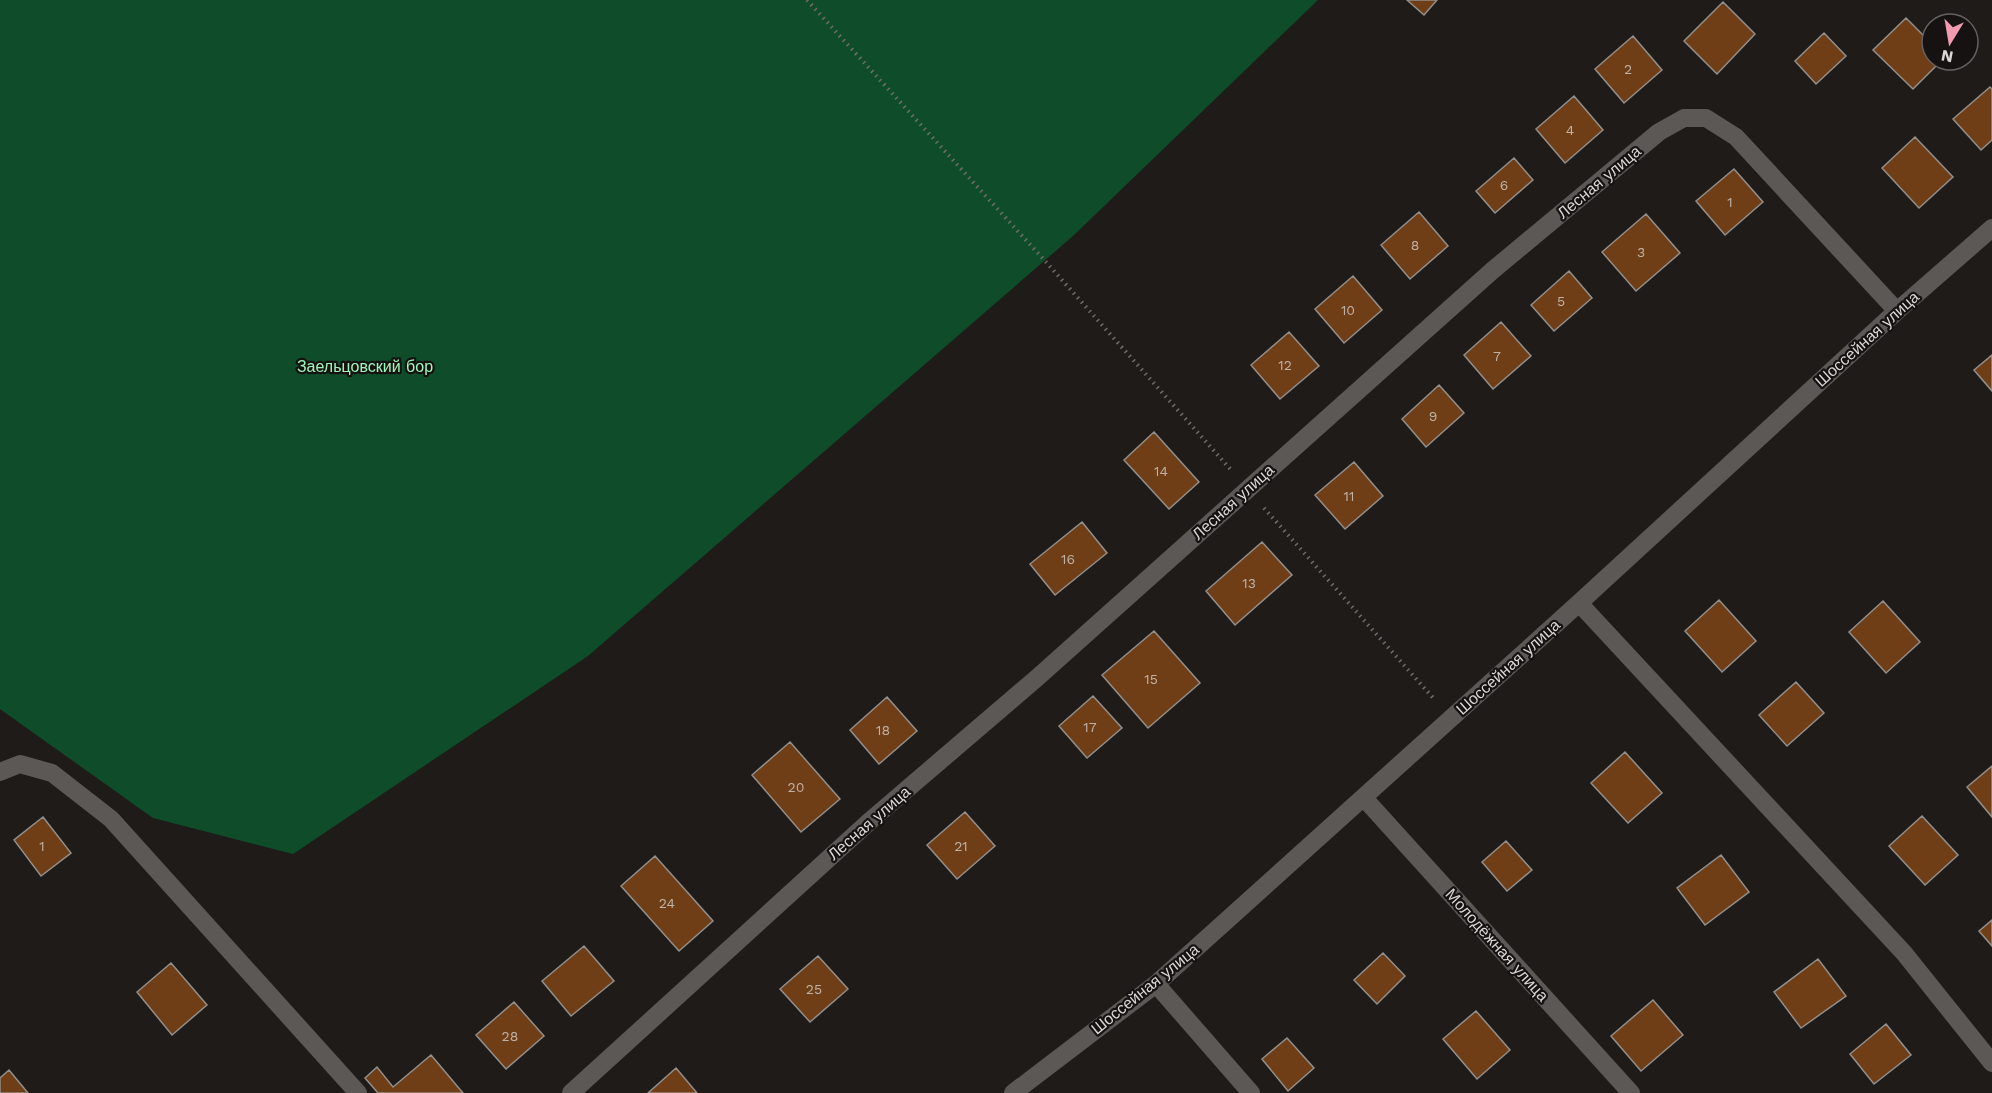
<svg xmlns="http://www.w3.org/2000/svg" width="1992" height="1093" viewBox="0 0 1992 1093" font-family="'Work Sans',sans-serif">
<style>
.forest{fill:#0f4d2a}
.building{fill:#6f3e16;stroke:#928f8c;stroke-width:1.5}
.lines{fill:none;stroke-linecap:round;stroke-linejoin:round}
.path{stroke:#6f6d6b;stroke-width:4;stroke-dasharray:1.5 4.5;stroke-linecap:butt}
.minor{stroke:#5b5856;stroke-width:18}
.labels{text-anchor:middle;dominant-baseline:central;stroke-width:4.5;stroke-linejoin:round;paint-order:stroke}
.number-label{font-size:14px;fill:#bfb2a7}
.street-label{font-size:16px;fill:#dad8d7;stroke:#151211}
.park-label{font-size:16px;fill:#a0f6bb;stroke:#151211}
</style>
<rect width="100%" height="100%" fill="#1e1b19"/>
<path class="forest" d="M0,0H1318L1073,236L588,656L293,854L153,818L0,709Z"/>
<path class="building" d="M1407,0H1437L1424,15Z
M1723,2L1755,34L1717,74L1684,41Z
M1906,18L1932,44V60H1942L1913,89L1873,50Z
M1824,33L1846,56L1816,84L1795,61Z
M1633,36L1662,70L1624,103L1595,69Z
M1990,87L1992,89V140L1981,150L1953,119Z
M1574,96L1603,130L1565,163L1536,129Z
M1915,137L1953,177L1919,208L1882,168Z
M1514,158L1533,180L1495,213L1476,191Z
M1734,169L1763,202L1725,235L1696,201Z
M1419,212L1448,246L1410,279L1381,245Z
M1646,214L1680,253L1636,291L1602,252Z
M1569,271L1592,298L1554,331L1531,305Z
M1353,276L1382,310L1344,343L1315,309Z
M1501,322L1531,356L1493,389L1464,355Z
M1289,332L1319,366L1280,399L1251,365Z
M1992,355V391L1974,370Z
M1439,385L1464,413L1426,447L1402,419Z
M1154,432L1199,482L1169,509L1124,460Z
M1354,462L1383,496L1345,529L1315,495Z
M1082,522L1107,553L1055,595L1030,564Z
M1262,542L1292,575L1235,625L1206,591Z
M1719,600L1756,641L1722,672L1685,631Z
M1883,601L1920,642L1886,673L1849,632Z
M1154,631L1200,683L1148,728L1102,675Z
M1796,682L1824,713L1787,746L1759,715Z
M1093,696L1122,728L1087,758L1059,726Z
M887,697L917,731L879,764L850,730Z
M790,742L840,799L801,832L752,775Z
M1625,752L1662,793L1628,823L1591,783Z
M1992,766V817L1967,787Z
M965,812L995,846L957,879L927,845Z
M1922,816L1958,855L1925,885L1889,846Z
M43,817L71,853L41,876L14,840Z
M1506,841L1532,870L1507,891L1482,862Z
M1721,855L1749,892L1705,925L1677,888Z
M655,856L713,921L679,951L621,886Z
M1992,920V946L1979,931Z
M584,946L614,981L571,1016L542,981Z
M1383,953L1405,976L1377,1004L1354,980Z
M818,956L848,989L810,1022L780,989Z
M1818,959L1846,996L1801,1028L1774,992Z
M171,963L207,1005L172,1035L137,992Z
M1653,1000L1683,1035L1641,1071L1611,1036Z
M514,1002L544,1036L506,1069L476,1035Z
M1476,1011L1510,1050L1477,1079L1443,1039Z
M1886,1024L1911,1055L1874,1084L1850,1054Z
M1287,1038L1314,1068L1288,1091L1262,1059Z
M431,1055L463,1093H378L365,1078L377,1067L393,1087Z
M676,1068L697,1093H648Z
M9,1070L28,1093H0V1078Z"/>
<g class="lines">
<path class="path" d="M807,0L1046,262L1232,471
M1264,508L1435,700"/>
<path class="minor" d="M1579,603L1904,953L1992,1063
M0,772L20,764L52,773L111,819L358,1093
M1364,798L1631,1093
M1156,984L1251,1093
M571,1093L871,820L1038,677L1493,270L1659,132L1684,118H1706L1736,137L1897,311
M1013,1093L1156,984L1579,603L1897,311L1992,228"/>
</g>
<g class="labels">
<g class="number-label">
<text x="1628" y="69">2</text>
<text x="1570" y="130">4</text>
<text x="1504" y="185">6</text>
<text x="1730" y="202">1</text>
<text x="1415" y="245">8</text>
<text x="1641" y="252">3</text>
<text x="1561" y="301">5</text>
<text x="1348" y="310">10</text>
<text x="1497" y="356">7</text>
<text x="1285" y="365">12</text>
<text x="1433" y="416">9</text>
<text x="1161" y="471">14</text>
<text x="1349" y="496">11</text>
<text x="1068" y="559">16</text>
<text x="1249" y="583">13</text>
<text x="1151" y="679">15</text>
<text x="1090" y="727">17</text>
<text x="883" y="730">18</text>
<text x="796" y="787">20</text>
<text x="42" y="846">1</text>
<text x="961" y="846">21</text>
<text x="667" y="903">24</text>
<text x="814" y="989">25</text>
<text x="510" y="1036">28</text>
</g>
<g class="street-label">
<text transform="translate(1599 182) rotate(-40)">Лесная улица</text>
<text transform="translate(1867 339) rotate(-42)">Шоссейная улица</text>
<text transform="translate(1233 502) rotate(-42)">Лесная улица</text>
<text transform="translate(1508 667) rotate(-42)">Шоссейная улица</text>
<text transform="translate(869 823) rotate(-41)">Лесная улица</text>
<text transform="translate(1497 945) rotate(48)">Молодёжная улица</text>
<text transform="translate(1145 989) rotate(-39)">Шоссейная улица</text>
</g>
<g class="park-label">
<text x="365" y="366">Заельцовский бор</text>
</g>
</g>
<g transform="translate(1950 42) rotate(191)"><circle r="28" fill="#151211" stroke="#646160" stroke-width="1.5"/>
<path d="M0-4.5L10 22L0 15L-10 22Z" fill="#f29aaf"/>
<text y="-9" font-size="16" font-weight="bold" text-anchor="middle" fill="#dad8d7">N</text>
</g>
</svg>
